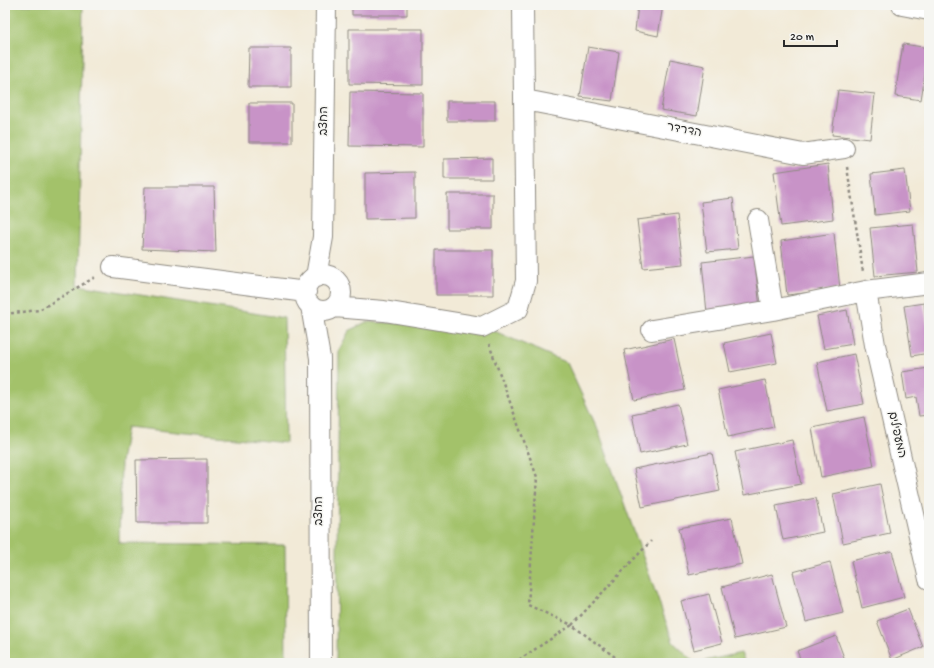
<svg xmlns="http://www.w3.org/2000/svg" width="934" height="668" viewBox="0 0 934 668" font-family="'Gochi Hand','Playpen Sans Hebrew',sans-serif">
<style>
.green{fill:#a3c26a;stroke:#67764a}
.building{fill:#c893c7}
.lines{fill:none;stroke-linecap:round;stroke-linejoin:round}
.street-casing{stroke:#8e8a81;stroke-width:22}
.path{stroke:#8e8a81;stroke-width:2.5;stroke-dasharray:3 3;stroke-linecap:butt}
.street{stroke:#fff;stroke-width:20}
.labels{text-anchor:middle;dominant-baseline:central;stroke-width:3;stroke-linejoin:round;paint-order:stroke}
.street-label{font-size:12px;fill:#2b2b2b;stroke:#f6f6f2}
</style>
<rect width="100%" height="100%" fill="#f6f6f2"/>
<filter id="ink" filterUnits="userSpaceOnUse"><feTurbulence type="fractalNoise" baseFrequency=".025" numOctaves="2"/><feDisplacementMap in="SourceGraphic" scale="8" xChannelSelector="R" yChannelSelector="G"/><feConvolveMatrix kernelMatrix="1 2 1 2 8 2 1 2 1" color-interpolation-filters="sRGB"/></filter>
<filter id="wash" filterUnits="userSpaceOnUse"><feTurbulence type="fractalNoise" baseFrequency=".012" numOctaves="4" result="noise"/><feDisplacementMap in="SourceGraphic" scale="16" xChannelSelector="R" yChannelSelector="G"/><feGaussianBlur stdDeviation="0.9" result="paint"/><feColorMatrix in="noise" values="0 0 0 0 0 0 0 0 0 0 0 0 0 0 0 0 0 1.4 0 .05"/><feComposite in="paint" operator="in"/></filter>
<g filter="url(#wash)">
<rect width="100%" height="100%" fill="#f2ead7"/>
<path class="green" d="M5,5H83L78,285L284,318L286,443L127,427L121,462L119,543L285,545L286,663H5Z
M366,322L483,326L567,363L599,432L673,642L695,663L741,653L745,663H336L339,350L349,331Z"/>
<g id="blocks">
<path class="building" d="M352,5H407V15H352Z
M638,5H663L658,36L635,31Z
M349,29H423V85L349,84Z
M903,44L929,48L921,100L895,96Z
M588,47L619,52L612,101L580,97Z
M249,48H291V87H248Z
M670,59L705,66L697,116L661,110Z
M838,90L875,94L870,139L832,135Z
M350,92L423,93V147L349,146Z
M447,101H495V121H447Z
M249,103H292V142H249Z
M492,158V179H444V159Z
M828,164L833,219L781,226L774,172Z
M905,170L910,211L875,215L871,174Z
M415,172V218L365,219V173Z
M145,187H214L216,252L142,249Z
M447,194H493V229H447Z
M733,198L738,249L707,252L701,202Z
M677,215L683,264L643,268L637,220Z
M913,224L918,272L875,276L870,228Z
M834,233L840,289L787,295L781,241Z
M436,250H493V295H436Z
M754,256L760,308L707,313L702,262Z
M924,303L929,336V353L912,356L904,306Z
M847,310L853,344L824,349L817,316Z
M771,333L777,363L730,372L724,343Z
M674,339L685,390L634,400L624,350Z
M854,354L864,404L827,411L817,362Z
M929,368V415L919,416L916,397L906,399L902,372Z
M765,380L774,427L728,437L718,390Z
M678,404L687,444L640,454L632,414Z
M864,417L874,466L821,477L812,428Z
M792,440L801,484L744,495L735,452Z
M712,453L720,491L642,507L634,469Z
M207,459V523H137L136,460Z
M880,484L890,533L843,543L833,494Z
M816,498L823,532L783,540L776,506Z
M732,518L742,564L689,575L679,528Z
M892,551L904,597L862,608L851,561Z
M830,562L843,613L806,622L793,572Z
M772,574L786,627L735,639L722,587Z
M709,594L722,643L694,650L681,601Z
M908,609L923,647L892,660L877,621Z
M836,636L846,663H802L797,651Z"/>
</g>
</g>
<g filter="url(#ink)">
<use href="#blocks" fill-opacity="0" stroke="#8e8a81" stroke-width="1"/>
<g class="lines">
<g class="street-casing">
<path id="street" d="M902,5L929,10
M525,100L803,154L844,148
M758,220L773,310
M113,267L306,292
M305 293a18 18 0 1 1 36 0a18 18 0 1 1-36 0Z
M316,277L323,237L326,5
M866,291L875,345L929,579
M311,306L320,358L321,663
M334,307L384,311L482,327L518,309L526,281L523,5
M652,330L773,310L866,291L929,283"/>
</g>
<path class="path" d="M847,167L863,272
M5,314L39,310L97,276
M489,344L537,477L528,605L572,625L651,541
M514,663L572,625L623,663"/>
<use href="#street" class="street"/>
</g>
</g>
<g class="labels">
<g class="street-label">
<text transform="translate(325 121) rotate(-89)">החצב</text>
<text transform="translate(684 131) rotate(11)">הדרדר</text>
<text transform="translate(896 435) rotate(77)">המעפילים</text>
<text transform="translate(320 511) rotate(-90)">החצב</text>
</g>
</g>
<rect width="934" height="668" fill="none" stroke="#f6f6f2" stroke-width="20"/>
<path d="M784 40v6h53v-6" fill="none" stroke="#2b2b2b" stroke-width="2"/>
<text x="790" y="40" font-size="12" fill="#2b2b2b" stroke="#f6f6f2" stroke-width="3" paint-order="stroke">20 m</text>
</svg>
